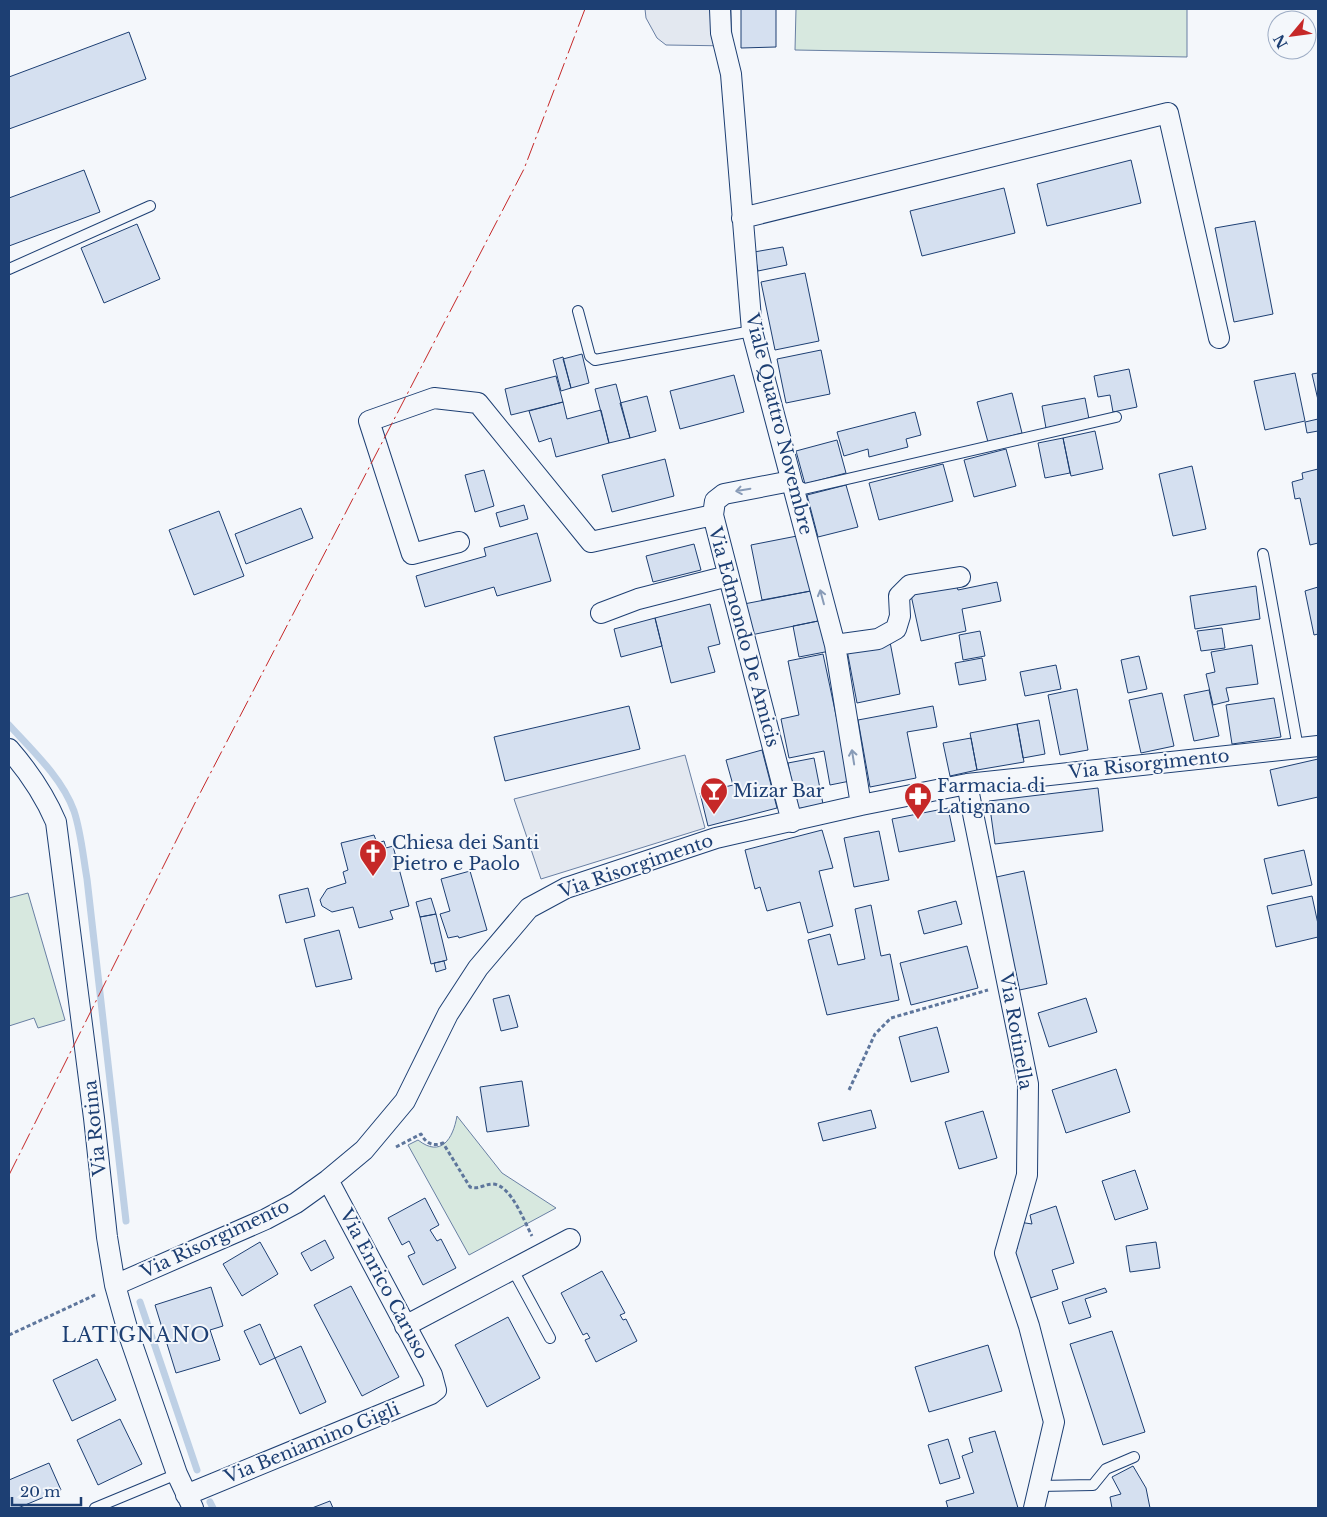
<svg xmlns="http://www.w3.org/2000/svg" width="1327" height="1517" viewBox="0 0 1327 1517" font-family="'Libre Baskerville',serif">
<style>
.green{fill:#d7e8df;stroke:#687fa3}
.parking{fill:#e3e8f0;stroke:#687fa3}
.lines{fill:none;stroke-linecap:round;stroke-linejoin:round}
.stream{stroke:#bed0e5;stroke-width:7}
.building{fill:#d5e0f0;stroke:#1d3f73}
.lane-casing{stroke:#1d3f73;stroke-width:12}
.street-casing{stroke:#1d3f73;stroke-width:22}
.path{stroke:#5e769c;stroke-width:3;stroke-dasharray:4 2.5;stroke-linecap:butt}
.lane{stroke:#f4f7fb;stroke-width:10}
.street{stroke:#f4f7fb;stroke-width:20}
.power{stroke:#c62828;stroke-width:1;stroke-dasharray:18 4 2.5 4;stroke-linecap:butt}
.oneway{stroke:#889bb7}
.labels{text-anchor:middle;dominant-baseline:central;stroke-width:4;stroke-linejoin:round;paint-order:stroke}
.street-label{font-size:18px;fill:#1d3f73;stroke:#f4f7fb}
.poi-label{font-size:18px;fill:#1d3f73;stroke:#f4f7fb;text-anchor:start}
.quarter-label{font-size:20px;letter-spacing:1px;fill:#1d3f73;stroke:#f4f7fb}
</style>
<rect width="100%" height="100%" fill="#f4f7fb"/>
<path class="green" d="M796,9H1187V57L795,50Z
M28,893L65,1020L38,1028L34,1018L9,1026V898Z
M457,1116L502,1173L556,1208L469,1255L408,1145L418,1140C441,1158 453,1139 457,1116Z"/>
<path class="parking" d="M645,9H731L732,46L666,45L657,38L646,18Z
M685,755L705,828L541,879L514,799Z"/>
<g class="lines">
<path class="stream" d="M9,725C32,750 62,778 74,811C81,832 83,856 87,879L126,1221
M140,1302L197,1470
M210,1502L213,1508"/>
</g>
<path class="building" d="M741,9H776V47L741,48Z
M129,32L146,79L9,129V77Z
M1131,160L1141,203L1047,226L1037,184Z
M84,170L100,212L9,246V198Z
M1004,188L1015,233L922,256L910,211Z
M1255,221L1273,314L1234,322L1215,228Z
M137,224L160,279L104,303L81,248Z
M783,247L787,265L758,271L754,252Z
M805,273L819,341L775,350L761,282Z
M821,350L830,394L786,403L777,359Z
M582,354L589,383L571,388L563,359Z
M563,357L571,388L561,391L553,360Z
M1129,369L1137,407L1113,412L1110,395L1098,397L1094,376Z
M1295,373L1305,421L1265,430L1254,381Z
M1318,373V400L1312,374Z
M734,375L744,412L680,429L670,391Z
M556,376L563,402L511,415L505,389Z
M616,384L630,438L609,443L595,389Z
M1012,393L1022,433L988,442L977,402Z
M647,396L656,431L630,438L620,403Z
M1085,398L1089,419L1046,428L1042,406Z
M563,402L567,419L601,410L609,443L556,457L551,438L539,442L529,411Z
M915,412L921,435L906,439L908,447L869,457L868,449L844,456L837,432Z
M1318,419V431L1307,433L1305,422Z
M1095,431L1103,469L1071,476L1063,438Z
M1063,438L1070,473L1045,478L1038,443Z
M837,440L846,473L805,484L796,451Z
M1006,449L1016,486L974,497L964,460Z
M665,459L674,496L612,512L602,475Z
M943,464L953,501L879,520L869,483Z
M1192,466L1206,529L1173,536L1159,474Z
M1318,469V543L1310,545L1300,498L1295,499L1292,482L1303,479L1302,473Z
M484,470L494,506L475,512L465,475Z
M846,485L858,527L818,537L807,495Z
M524,505L528,519L500,527L496,513Z
M301,508L313,538L246,564L235,534Z
M219,511L244,576L194,595L169,530Z
M537,533L551,581L497,596L494,587L425,607L416,576L486,556L484,548Z
M802,535L816,590L762,600L751,545Z
M694,544L701,570L653,582L646,556Z
M997,582L1001,601L962,609L966,631L921,641L911,595L956,585L958,590Z
M1256,586L1260,619L1195,629L1190,596Z
M1318,587V634L1314,635L1305,591Z
M816,590L823,620L751,635L744,604Z
M710,604L720,644L708,647L715,672L671,683L655,618Z
M655,618L662,646L621,657L614,629Z
M823,620L830,651L799,657L793,626Z
M1222,628L1225,648L1201,651L1197,631Z
M980,631L985,656L963,660L959,635Z
M890,642L900,694L857,703L847,650Z
M1252,645L1258,684L1226,688L1229,701L1213,705L1206,674L1215,672L1211,652Z
M823,654L850,781L830,785L824,751L789,758L781,719L799,715L788,661Z
M1139,656L1147,689L1128,693L1121,660Z
M982,658L986,680L959,685L955,663Z
M1056,665L1061,689L1025,696L1020,672Z
M1077,689L1088,750L1060,755L1048,695Z
M1209,690L1219,736L1194,741L1184,695Z
M1162,693L1174,746L1141,753L1129,700Z
M1274,698L1281,737L1232,744L1226,705Z
M629,706L640,749L505,781L494,737Z
M933,706L937,727L907,732L916,778L870,787L858,720Z
M1039,720L1045,754L1023,758L1017,724Z
M1017,724L1024,762L977,770L970,733Z
M971,738L977,770L950,776L943,743Z
M762,750L777,808L708,826L700,793L733,785L726,760Z
M814,758L823,804L797,809L788,763Z
M1318,759V797L1278,806L1270,770Z
M1098,788L1103,831L995,844L989,801Z
M948,808L955,841L899,852L892,819Z
M822,830L833,868L819,871L833,926L808,933L800,902L767,911L760,887L755,889L745,850Z
M879,831L889,880L854,887L844,838Z
M374,835L377,843L384,841L386,848L393,846L409,906L390,911L393,919L359,928L353,907L332,912L322,906L320,900L327,889L346,883L343,872L348,870L341,843Z
M1304,850L1312,885L1272,894L1264,859Z
M470,871L487,930L459,938L458,936L448,938L440,914L450,911L441,879Z
M1024,871L1047,984L1015,991L992,878Z
M308,888L315,916L286,923L279,895Z
M1312,896L1318,924V937L1276,947L1267,906Z
M431,898L436,914L420,917L416,902Z
M956,901L962,924L924,934L918,911Z
M871,905L881,956L890,954L899,1000L827,1015L808,940L830,934L838,965L865,959L855,909Z
M436,914L447,960L431,964L420,917Z
M339,930L352,979L316,987L304,939Z
M967,946L978,988L911,1005L900,963Z
M444,961L446,969L436,972L434,963Z
M509,995L518,1027L501,1031L493,999Z
M1086,998L1097,1032L1049,1047L1038,1013Z
M937,1027L949,1072L911,1082L899,1037Z
M1116,1069L1130,1112L1066,1133L1052,1090Z
M522,1081L529,1126L487,1132L480,1087Z
M871,1110L876,1128L823,1141L818,1123Z
M983,1111L997,1158L959,1169L945,1122Z
M1135,1170L1148,1209L1115,1220L1102,1181Z
M425,1198L439,1225L430,1230L437,1241L441,1239L456,1268L423,1285L408,1256L415,1253L409,1241L402,1245L388,1218Z
M1056,1206L1074,1263L1052,1270L1058,1289L1027,1299L1012,1251L1017,1249L1019,1222L1032,1224L1030,1215Z
M325,1240L334,1258L311,1271L301,1253Z
M260,1242L278,1274L242,1296L223,1264Z
M1156,1242L1160,1268L1130,1272L1126,1246Z
M602,1271L625,1313L620,1315L623,1320L626,1319L637,1341L596,1362L585,1340L590,1338L587,1333L583,1335L561,1293Z
M351,1286L399,1377L362,1396L314,1305Z
M211,1287L223,1326L210,1330L220,1360L176,1373L155,1305Z
M1105,1288L1107,1292L1085,1299L1091,1317L1069,1324L1062,1302Z
M508,1317L540,1378L487,1407L455,1345Z
M260,1324L275,1358L260,1365L244,1331Z
M1112,1331L1145,1432L1103,1445L1070,1344Z
M988,1345L1002,1391L929,1412L915,1367Z
M301,1346L326,1402L300,1414L275,1358Z
M97,1359L116,1400L72,1421L53,1380Z
M120,1419L142,1464L98,1485L77,1440Z
M995,1431L1018,1508H948L946,1501L974,1493L962,1456L973,1452L969,1438Z
M948,1439L960,1478L940,1484L928,1445Z
M49,1463L61,1490L18,1508H9V1480Z
M1133,1466L1146,1488L1150,1508H1112L1110,1497L1121,1494L1112,1477Z
M330,1501L333,1508H312Z"/>
<g class="lines">
<g class="lane-casing">
<path id="lane" d="M9,269L150,206
M578,311L590,356L595,360L752,331
M792,482L804,489L1116,417
M1263,554L1298,748
M513,1270L550,1338
M1039,1486L1093,1485L1106,1469L1134,1457
M95,1508L177,1474"/>
</g>
<g class="street-casing">
<path id="street" d="M720,9L721,33L731,74L752,331L835,645L861,805
M742,218L1168,113L1219,338
M791,481L724,494L715,501L713,515L792,822
M459,542L412,554L369,421L434,398L478,403L591,542L713,515
M601,613L638,599L728,576
M835,645L878,639L896,629L900,616L899,596L910,585L960,577
M9,749C29,772 44,794 56,822L94,1118L107,1237L115,1285L129,1335L177,1474L193,1508
M967,784L1028,1084L1027,1175L1005,1253L1029,1326L1054,1422L1034,1508
M115,1285L266,1219L296,1203L328,1180L364,1150L405,1101L448,1014L478,968L529,908L566,888L716,838L861,805L967,784L1318,746
M405,1326L570,1239
M186,1495L431,1394L436,1390L432,1375L328,1180"/>
</g>
<path class="path" d="M849,1090L875,1034L891,1018L988,990
M396,1147L421,1134C426,1143 432,1147 443,1143L470,1187C479,1190 484,1184 493,1184C511,1185 524,1221 532,1236
M9,1335L97,1294"/>
<use href="#lane" class="lane"/>
<use href="#street" class="street"/>
<path class="power" d="M9,1175L196,801L524,169L585,9"/>
</g>
<defs><path id="oneway-shaft" d="M-6 0H5M1.5-3L5.5 0L1.5 3" fill="none" stroke-width="1.6" stroke-linecap="round" stroke-linejoin="round" transform="scale(1.25)"/></defs>
<g class="oneway">
<use href="#oneway-shaft" transform="translate(743 490) rotate(170)"/>
<use href="#oneway-shaft" transform="translate(822 597) rotate(-105)"/>
<use href="#oneway-shaft" transform="translate(853 757) rotate(-99)"/>
</g>
<defs>
<g id="bar-pin" transform="scale(1.4375)"><path d="M0 17L-7.5 6A9.5 9.5 0 1 1 7.5 6Z" fill="#c62828" stroke="#f4f7fb"/><path d="M-6-5H6L.8 .8V4.5H3.5V6h-7V4.5H-.8V.8Z" fill="#fff"/></g>
<g id="pharmacy-pin" transform="scale(1.4375)"><path d="M0 17L-7.5 6A9.5 9.5 0 1 1 7.5 6Z" fill="#c62828" stroke="#f4f7fb"/><path d="M-2-6h4v4h4v4h-4v4h-4v-4h-4v-4h4Z" fill="#fff"/></g>
<g id="church-pin" transform="scale(1.4375)"><path d="M0 17L-7.5 6A9.5 9.5 0 1 1 7.5 6Z" fill="#c62828" stroke="#f4f7fb"/><path d="M-1.2-6h2.4v3.5h3.3v2.4h-3.3V6h-2.4V-.1h-3.3v-2.4h3.3Z" fill="#fff"/></g>
</defs>
<g fill-rule="evenodd">
<use href="#bar-pin" x="714" y="791"/>
<use href="#pharmacy-pin" x="918" y="796"/>
<use href="#church-pin" x="373" y="853"/>
</g>
<g class="labels">
<g class="street-label">
<text transform="translate(779 424) rotate(76)">Viale Quattro Novembre</text>
<text transform="translate(744 637) rotate(75)">Via Edmondo De Amicis</text>
<text transform="translate(1149 764) rotate(-6)">Via Risorgimento</text>
<text transform="translate(636 866) rotate(-19)">Via Risorgimento</text>
<text transform="translate(1016 1031) rotate(80)">Via Rotinella</text>
<text transform="translate(95 1128) rotate(-96)">Via Rotina</text>
<text transform="translate(215 1239) rotate(-25)">Via Risorgimento</text>
<text transform="translate(384 1284) rotate(62)">Via Enrico Caruso</text>
<text transform="translate(312 1443) rotate(-22)">Via Beniamino Gigli</text>
</g>
<g class="poi-label">
<text x="937" y="786">Farmacia di<tspan x="937" dy="21">Latignano</tspan></text>
<text x="733" y="791">Mizar Bar</text>
<text x="392" y="843">Chiesa dei Santi<tspan x="392" dy="21">Pietro e Paolo</tspan></text>
</g>
<g class="quarter-label">
<text x="136" y="1335">LATIGNANO</text>
</g>
</g>
<rect width="1327" height="1517" fill="none" stroke="#1d3f73" stroke-width="20"/>
<g transform="translate(1292 35) rotate(241)"><circle r="24" fill="#f4f7fb" stroke="#9eadc5"/>
<path d="M0-4L9 19L0 12L-9 19Z" fill="#c62828"/>
<text y="-8" font-size="14" font-weight="bold" text-anchor="middle" fill="#1d3f73">N</text>
</g>
<path d="M12 1497v8h69v-8" fill="none" stroke="#1d3f73" stroke-width="2.5"/>
<text x="20" y="1497" font-size="15" fill="#1d3f73" stroke="#f4f7fb" stroke-width="4" paint-order="stroke">20 m</text>
</svg>
